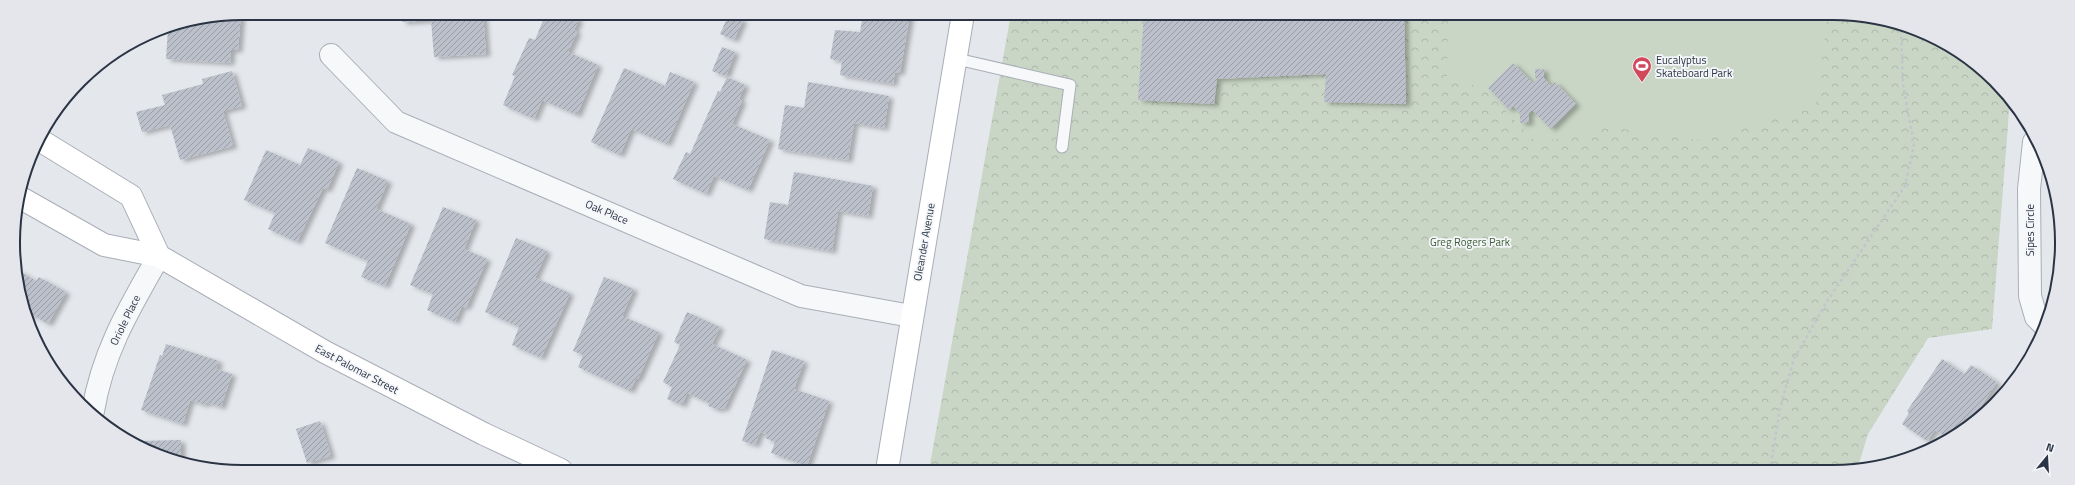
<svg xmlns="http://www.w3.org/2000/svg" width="2075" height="485" viewBox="0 0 2075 485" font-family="'Titillium Web',sans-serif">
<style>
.park{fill:url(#park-crowns)}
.pitch{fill:#c9d6c5}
.building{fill:url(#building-hatch);filter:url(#shadow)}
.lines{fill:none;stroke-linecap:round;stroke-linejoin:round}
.lane-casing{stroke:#a9aeb7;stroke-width:13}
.street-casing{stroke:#a9aeb7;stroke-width:24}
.secondary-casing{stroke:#a9aeb7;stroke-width:24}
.path{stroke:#c2c5cb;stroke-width:2.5;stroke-dasharray:3 3;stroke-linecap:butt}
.lane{stroke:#f7f8fa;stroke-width:11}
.street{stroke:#f7f8fa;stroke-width:22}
.secondary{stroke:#fff;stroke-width:22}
.labels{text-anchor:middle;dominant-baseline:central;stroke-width:3.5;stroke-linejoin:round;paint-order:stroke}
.poi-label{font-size:11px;fill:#2b3445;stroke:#f4f6f9;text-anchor:start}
.street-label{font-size:11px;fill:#2b3445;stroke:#f4f6f9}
.park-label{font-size:11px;fill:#3f6138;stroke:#f4f6f9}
.rim{fill:none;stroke:#2b3445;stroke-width:2}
</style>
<defs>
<pattern id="park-crowns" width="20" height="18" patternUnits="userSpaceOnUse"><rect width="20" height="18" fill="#c9d6c5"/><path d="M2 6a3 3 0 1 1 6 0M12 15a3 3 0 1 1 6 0" fill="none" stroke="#adb8ab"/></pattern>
<pattern id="building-hatch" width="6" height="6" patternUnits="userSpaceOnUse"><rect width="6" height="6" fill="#bbc0ca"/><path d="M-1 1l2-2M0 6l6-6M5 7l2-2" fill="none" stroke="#989da6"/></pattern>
<filter id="shadow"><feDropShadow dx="4.5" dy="2.5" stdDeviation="2" flood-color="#0004"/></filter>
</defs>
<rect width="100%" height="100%" fill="#e4e7ec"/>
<path class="park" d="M1011,14L1863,15L1947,44L2010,99L1992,329L1928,338L1868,434L1857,470H929Z"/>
<path class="pitch" d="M1448,14L1828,15L1815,108L1698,140L1610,127L1537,143L1483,88L1447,78Z"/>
<path class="building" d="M241,13L238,50H231L230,63L166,59L168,28Z
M402,13H483L486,54L434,57L431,20L402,22Z
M549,13H566L579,19L574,30L577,32L568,52L598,65L577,115L542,100L534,119L503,105L515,76L512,75L529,38L535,40L544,18L546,19Z
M729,14L743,20L734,40L720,34Z
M863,14H910L900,73L895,72L893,84L840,75L842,61L830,59L835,30L860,32Z
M1144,14H1404L1406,104L1324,102L1326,74L1217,79L1214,104L1138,100Z
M722,47L735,52L726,76L712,71Z
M1513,63L1533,83L1538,78H1535V69H1544V78L1551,86L1555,82L1576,104L1551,129L1532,110L1528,114H1529V123H1520V113L1513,106L1509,110L1488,88Z
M624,68L665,86L670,72L694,82L667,144L631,129L620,155L591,142Z
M232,71L242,106L223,111L233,146L180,160L170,125L142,132L136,112L165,105L162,95L203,84L202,79Z
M727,77L745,85L739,99L742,101L732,124L770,140L748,190L714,176L706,194L673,179L686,152L690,154L718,91L720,92Z
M808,82L889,96L884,128L854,123L848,160L778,149L785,105L804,108Z
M308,148L339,162L327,190L323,188L297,242L268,229L275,213L244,200L266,150L300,165Z
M357,168L388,181L376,209L411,224L385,286L361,277L368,261L325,243Z
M794,172L873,186L868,216L838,211L832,251L764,239L770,202L788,205Z
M443,207L476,220L464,249L487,259L466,308L462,306L455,322L427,310L433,294L410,285Z
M516,238L547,251L535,278L570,293L541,358L512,345L519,327L485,312Z
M18,270L36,281L39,277L66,292L48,324L31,314L29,318L21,302Z
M604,277L634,289L622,316L659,332L638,379H636L630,391L578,367L583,355L573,351Z
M687,312L720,327L712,344L747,360L724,409L720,408L719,410L708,406L709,403L687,393L682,405L667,399L672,387L663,382L680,345L674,342Z
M166,344L219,361L216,369L232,374L221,407L206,402L205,405L190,400L183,424L141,410L160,355L162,356Z
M772,350L804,361L794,389L829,401L807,466L771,453L775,442L765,438L767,434L760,432L755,445L742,441Z
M1942,359L1964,374L1971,365L1997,382L1970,423L1948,438L1935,430L1927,441L1902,424L1909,413L1907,411Z
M320,421L331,456L307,463L296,429Z
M181,440V459L138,445V441Z"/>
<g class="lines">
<g class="lane-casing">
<path id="lane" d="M957,59L1070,85L1062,147"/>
</g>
<g class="street-casing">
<path id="street" d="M331,55L396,122L801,296L911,316
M2034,142L2029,189L2030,296L2036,317L2044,325
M93,411C103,351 130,307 159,256"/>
</g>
<g class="secondary-casing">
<path id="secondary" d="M38,139L131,196L159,256
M21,198L104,245L159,256L325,352L484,434L561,470
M887,470L963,14"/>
</g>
<path class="path" d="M1770,470L1780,408L1794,359L1826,303L1905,186L1914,145L1903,84L1901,28"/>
<use href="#lane" class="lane"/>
<use href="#street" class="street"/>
<use href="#secondary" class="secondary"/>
</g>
<defs>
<g id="stadium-pin" transform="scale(1)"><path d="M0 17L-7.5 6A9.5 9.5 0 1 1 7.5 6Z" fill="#d1495b" stroke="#f4f6f9"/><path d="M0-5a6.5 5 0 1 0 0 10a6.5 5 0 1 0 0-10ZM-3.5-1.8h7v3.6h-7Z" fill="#fff"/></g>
</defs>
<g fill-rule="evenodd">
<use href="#stadium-pin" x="1642" y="66"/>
</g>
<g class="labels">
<g class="poi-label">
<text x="1656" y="60">Eucalyptus<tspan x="1656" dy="13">Skateboard Park</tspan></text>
</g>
<g class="street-label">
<text transform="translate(607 212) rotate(23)">Oak Place</text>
<text transform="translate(2030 230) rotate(-90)">Sipes Circle</text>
<text transform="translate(924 242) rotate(-80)">Oleander Avenue</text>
<text transform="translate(125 320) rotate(-64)">Oriole Place</text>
<text transform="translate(357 369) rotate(28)">East Palomar Street</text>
</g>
<g class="park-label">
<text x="1470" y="242">Greg Rogers Park</text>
</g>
</g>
<path d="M0 0H2075V485H0ZM242 20H1833A222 222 0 0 1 2055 242V243A222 222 0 0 1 1833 465H242A222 222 0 0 1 20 243V242A222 222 0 0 1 242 20Z" fill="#e4e6eb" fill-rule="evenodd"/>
<path class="rim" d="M242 20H1833A222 222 0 0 1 2055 242V243A222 222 0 0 1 1833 465H242A222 222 0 0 1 20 243V242A222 222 0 0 1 242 20Z"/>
<g transform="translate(2047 457) rotate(18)" stroke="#f4f6f9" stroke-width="3" paint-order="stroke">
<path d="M0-3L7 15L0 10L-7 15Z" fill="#2b3445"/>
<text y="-6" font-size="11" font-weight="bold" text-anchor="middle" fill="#2b3445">N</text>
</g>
</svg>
